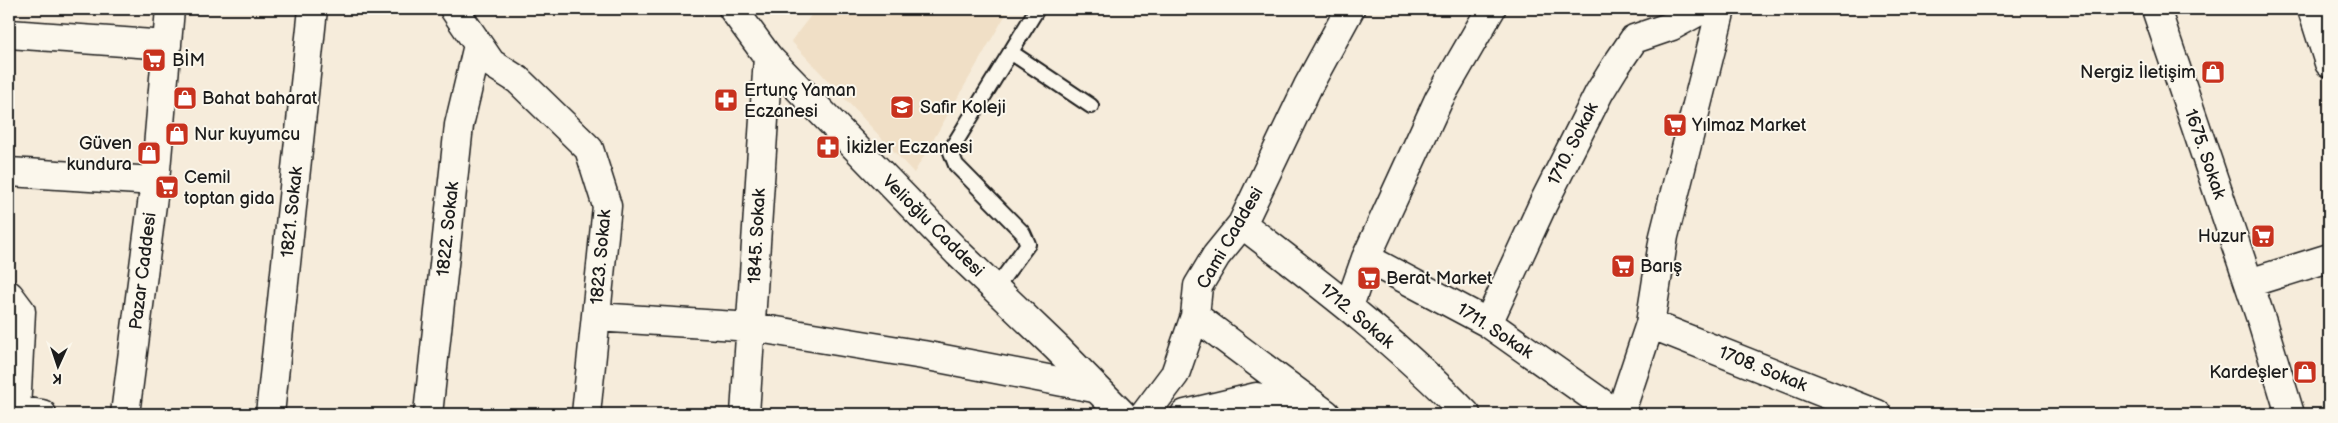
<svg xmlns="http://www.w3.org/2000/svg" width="2338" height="423" viewBox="0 0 2338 423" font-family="'Balsamiq Sans',sans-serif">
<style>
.built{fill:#f0dfc6}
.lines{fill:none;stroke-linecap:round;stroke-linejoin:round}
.lane-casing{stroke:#1c1c1c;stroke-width:18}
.street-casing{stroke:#1c1c1c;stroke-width:31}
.secondary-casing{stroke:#1c1c1c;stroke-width:31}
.lane{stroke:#fbf7ec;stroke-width:14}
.street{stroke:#fbf7ec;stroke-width:28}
.secondary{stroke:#fbf7ec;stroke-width:28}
.labels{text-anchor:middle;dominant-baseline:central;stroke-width:4;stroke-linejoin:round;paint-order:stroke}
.poi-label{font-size:18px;fill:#1c1c1c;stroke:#fbf7ec;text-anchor:start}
.street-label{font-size:18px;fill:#1c1c1c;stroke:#fbf7ec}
</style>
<rect width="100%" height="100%" fill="#f6ecdb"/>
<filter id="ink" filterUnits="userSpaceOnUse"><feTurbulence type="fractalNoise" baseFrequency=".02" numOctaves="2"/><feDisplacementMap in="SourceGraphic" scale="10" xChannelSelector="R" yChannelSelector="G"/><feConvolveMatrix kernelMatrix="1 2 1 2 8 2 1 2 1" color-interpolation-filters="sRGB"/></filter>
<g filter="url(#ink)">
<path class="built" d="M816,9H1009L914,173L791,41Z"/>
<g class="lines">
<g class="lane-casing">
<path id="lane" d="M1012,53L1091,106
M995,289L1028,244L1023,233L956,165L951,152L955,143L1037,9"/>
</g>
<g class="street-casing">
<path id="street" d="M454,9L491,63L518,80L589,149L607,206L586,414
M2156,9L2262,322L2290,414
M2312,9L2329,63
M9,34L167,45
M9,172L155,181
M1242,224C1320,284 1398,343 1466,414
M1366,258L1488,323L1617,414
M2249,283L2329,258
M9,295L21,311L16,410
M1349,306L1366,258L1439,99L1491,9
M1195,316L1326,414
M596,317L752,327L923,355L1094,388
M1488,323L1543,204L1599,93L1615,67L1634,39L1672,26L1703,9
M1650,324L1877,414
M9,409L42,414
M125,414L155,181L170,9
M270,414L313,9
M428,414L459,125L478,45
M745,414L768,57
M1145,414L1175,374L1195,316L1198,286L1216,256L1242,224L1308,86L1350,9
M1185,414L1256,397L1313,407
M1620,414L1650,324L1664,236L1721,9"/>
</g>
<g class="secondary-casing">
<path id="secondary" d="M733,9L768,57L958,253L1057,348L1122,414"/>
</g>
<use href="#lane" class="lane"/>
<use href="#street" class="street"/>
<use href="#secondary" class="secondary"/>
</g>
</g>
<defs>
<g id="supermarket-square" transform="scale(1.25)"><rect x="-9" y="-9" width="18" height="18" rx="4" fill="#c8321e" stroke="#fbf7ec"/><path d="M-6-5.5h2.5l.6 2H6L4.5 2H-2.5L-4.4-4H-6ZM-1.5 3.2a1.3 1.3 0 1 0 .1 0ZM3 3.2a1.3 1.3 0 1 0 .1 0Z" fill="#fff"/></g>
<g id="shop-square" transform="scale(1.25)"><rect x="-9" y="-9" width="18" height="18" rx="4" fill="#c8321e" stroke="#fbf7ec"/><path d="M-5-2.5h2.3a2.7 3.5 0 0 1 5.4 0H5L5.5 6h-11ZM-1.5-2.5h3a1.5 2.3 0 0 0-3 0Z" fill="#fff"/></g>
<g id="pharmacy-square" transform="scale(1.25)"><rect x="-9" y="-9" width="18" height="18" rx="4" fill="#c8321e" stroke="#fbf7ec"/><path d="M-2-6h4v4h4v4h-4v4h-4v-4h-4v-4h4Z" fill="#fff"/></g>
<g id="school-square" transform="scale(1.25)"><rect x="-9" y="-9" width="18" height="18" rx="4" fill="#c8321e" stroke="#fbf7ec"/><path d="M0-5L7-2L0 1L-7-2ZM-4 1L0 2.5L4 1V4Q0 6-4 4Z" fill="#fff"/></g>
</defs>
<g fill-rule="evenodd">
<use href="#supermarket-square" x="154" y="60"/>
<use href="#shop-square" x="2213" y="72"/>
<use href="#shop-square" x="185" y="98"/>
<use href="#pharmacy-square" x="726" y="100"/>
<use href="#school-square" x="902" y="107"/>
<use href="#supermarket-square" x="1675" y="125"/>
<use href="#shop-square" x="177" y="134"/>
<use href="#pharmacy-square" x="828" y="147"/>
<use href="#shop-square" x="149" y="153"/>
<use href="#supermarket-square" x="167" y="187"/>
<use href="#supermarket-square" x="2263" y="236"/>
<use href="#supermarket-square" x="1623" y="266"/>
<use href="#supermarket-square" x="1369" y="278"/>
<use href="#shop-square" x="2305" y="372"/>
</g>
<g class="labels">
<g class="poi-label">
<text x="172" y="60">BİM</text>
<text x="2196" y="72" text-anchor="end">Nergiz İletişim</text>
<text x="744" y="90">Ertunç Yaman<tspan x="744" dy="21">Eczanesi</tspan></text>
<text x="202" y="98">Bahat baharat</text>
<text x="920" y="107">Safir Koleji</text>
<text x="1692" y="125">Yılmaz Market</text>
<text x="194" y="134">Nur kuyumcu</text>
<text x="132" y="143" text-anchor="end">Güven<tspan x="132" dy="21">kundura</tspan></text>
<text x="846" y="147">İkizler Eczanesi</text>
<text x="184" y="177">Cemil<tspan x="184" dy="21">toptan gida</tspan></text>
<text x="2246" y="236" text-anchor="end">Huzur</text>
<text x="1640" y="266">Barış</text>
<text x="1386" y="278">Berat Market</text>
<text x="2288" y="372" text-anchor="end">Kardeşler</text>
</g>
<g class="street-label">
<text transform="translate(1573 144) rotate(-63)">1710. Sokak</text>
<text transform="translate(2205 154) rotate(71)">1675. Sokak</text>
<text transform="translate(292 212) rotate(-84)">1821. Sokak</text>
<text transform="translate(933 226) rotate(45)">Velioğlu Caddesi</text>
<text transform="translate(448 229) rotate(-84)">1822. Sokak</text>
<text transform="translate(757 236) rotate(-87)">1845. Sokak</text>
<text transform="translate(1230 238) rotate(-60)">Cami Caddesi</text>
<text transform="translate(601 257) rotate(-85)">1823. Sokak</text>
<text transform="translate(143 271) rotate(-83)">Pazar Caddesi</text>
<text transform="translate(1357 316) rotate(40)">1712. Sokak</text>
<text transform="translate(1495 331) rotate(33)">1711. Sokak</text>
<text transform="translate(1763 369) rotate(22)">1708. Sokak</text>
</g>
</g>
<rect width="2338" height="423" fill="none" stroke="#fbf7ec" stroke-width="30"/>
<rect x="15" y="15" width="2308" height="393" fill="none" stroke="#1c1c1c" stroke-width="2" filter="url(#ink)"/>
<g transform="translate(58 366) rotate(183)" stroke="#fbf7ec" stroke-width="4" paint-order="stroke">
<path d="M0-4L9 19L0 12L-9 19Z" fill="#1c1c1c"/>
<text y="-8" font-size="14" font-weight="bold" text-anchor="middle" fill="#1c1c1c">K</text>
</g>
</svg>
